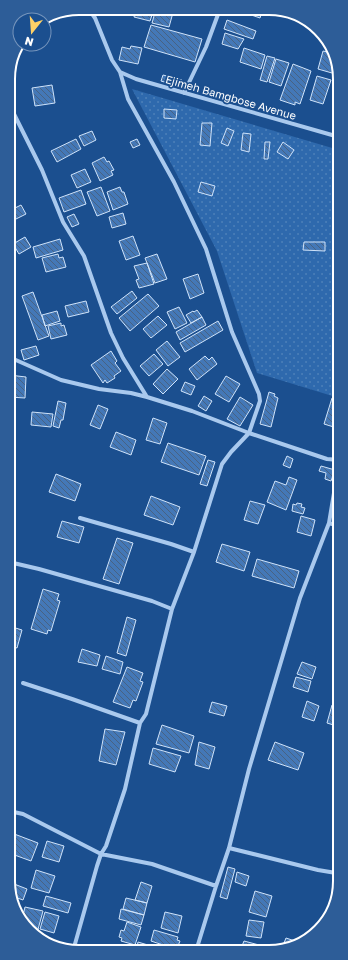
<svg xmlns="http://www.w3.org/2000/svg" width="348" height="960" viewBox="0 0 348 960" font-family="'Golos Text',sans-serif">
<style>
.grass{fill:url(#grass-dots)}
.building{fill:url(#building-back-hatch);stroke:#cfe3fa}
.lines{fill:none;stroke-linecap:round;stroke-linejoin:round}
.minor{stroke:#a9c9ee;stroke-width:4}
.labels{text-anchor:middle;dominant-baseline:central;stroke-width:3.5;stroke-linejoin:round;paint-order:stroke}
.street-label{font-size:11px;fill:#fff;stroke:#1b4f8f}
.rim{fill:none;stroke:#fff;stroke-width:2}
</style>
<defs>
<pattern id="grass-dots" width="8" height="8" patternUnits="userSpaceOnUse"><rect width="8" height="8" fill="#2e69ad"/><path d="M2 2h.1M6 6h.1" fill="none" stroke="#4d80b9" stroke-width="1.8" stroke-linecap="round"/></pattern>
<pattern id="building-back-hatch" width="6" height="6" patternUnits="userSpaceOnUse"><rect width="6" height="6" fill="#4478b7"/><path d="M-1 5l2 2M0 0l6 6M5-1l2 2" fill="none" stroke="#486282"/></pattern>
</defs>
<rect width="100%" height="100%" fill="#1b4f8f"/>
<path class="grass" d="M132,89L339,150V398L257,373L217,251Z"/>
<path class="building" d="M136,8L154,9L150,21L134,17Z
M156,9H174L169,27L152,23Z
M234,9H263L260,18Z
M227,20L256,31L253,39L224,29Z
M151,25L202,39L195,62L144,47Z
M317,27L319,29L324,37L321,39L313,30Z
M225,33L244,39L238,49L222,44Z
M131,46L142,48L138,64L119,60L122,47L130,49Z
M244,48L265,55L261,69L240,62Z
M323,51L332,53L339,65V75L318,69Z
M267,56L275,58L267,82L260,80Z
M276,59L289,63L281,86L269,82Z
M293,64L311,71L300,104L295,102V105L280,100Z
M163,75L182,80L181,87L161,81Z
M317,76L331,80L323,104L310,100Z
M52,85L55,103L35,106L32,88Z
M164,109L177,110L176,119L164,118Z
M202,123H212L210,146L200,145Z
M227,128L234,131L228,146L221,143Z
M92,131L96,140L84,146L79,136Z
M243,133L251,134L249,152L241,150Z
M76,139L81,149L57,162L51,151Z
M137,139L140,145L133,148L130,142Z
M265,142H270L268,159H264Z
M283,142L294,150L288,159L277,152Z
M104,157L107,162L109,161L114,170L111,171L113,175L100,181L92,163Z
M85,169L91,182L77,188L71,175Z
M201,182L215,186L212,196L198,192Z
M101,187L110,211L97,216L87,192Z
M120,187L122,192H124L128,204L113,210L107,192Z
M81,190L86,204L64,212L59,198Z
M21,205L26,214L8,223V209L12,208L13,209Z
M123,213L126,224L112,228L109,217Z
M74,214L79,224L72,227L67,217Z
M133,236L140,255L126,260L119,241Z
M25,237L31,247L19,254L13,244Z
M60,239L63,250L36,258L33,247Z
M304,242H325V251L303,250Z
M10,248L15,261L8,264V249Z
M58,254L59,258L63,257L66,267L46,272L42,258Z
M157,254L167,279L155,283L145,258Z
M147,263L154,284L139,288L136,280L139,279L134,266Z
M198,274L204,293L190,299L183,279Z
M132,291L137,298L117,314L111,307Z
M33,292L49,336L38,340L22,296Z
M148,294L159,306L130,331L119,318Z
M86,301L89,312L68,317L65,306Z
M179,307L187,323L175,329L167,312Z
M197,310L202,317L191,323L186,315L193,311L194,312Z
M57,311L60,321L45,326L42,315Z
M158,316L167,325L151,338L143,329Z
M202,317L206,325L180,340L176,332Z
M218,321L223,330L185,352L180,343Z
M61,323V326L64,325L67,335L51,339L48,326Z
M167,341L180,357L168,366L156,350Z
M36,346L39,355L24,360L21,350Z
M111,351L117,361L115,363L121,371L114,376L115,378L107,383L105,380L103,383L91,365Z
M154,354L163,364L149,376L140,366Z
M205,356L209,360L212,357L217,364L197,380L189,369Z
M167,369L178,379L163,394L153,384Z
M9,375L26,377L25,398L9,397Z
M226,376L240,384L229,402L215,394Z
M185,382L195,386L191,395L181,391Z
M269,392L275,394L274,396L278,398L271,427L260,424Z
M204,396L212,401L206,411L198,406Z
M240,397L253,405L240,426L227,419Z
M332,398L339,400V422L337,428L324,424Z
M58,401L66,403L63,420H61L59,428L53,426Z
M98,405L108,409L100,429L90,425Z
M32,412L53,414L51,427L31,425Z
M153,418L167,423L160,444L146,440Z
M116,432L136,440L131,455L110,447Z
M168,443L206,456L199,475L161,462Z
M287,456L293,459L290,468L283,465Z
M208,460L215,462L207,486L200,484Z
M321,466L335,470L331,481L325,479L326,473L319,471Z
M56,474L81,484L75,501L49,492Z
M289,477L297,480L286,510L267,502L275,481L286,485Z
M151,496L180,507L173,525L144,515Z
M250,501L265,505L258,524L244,520Z
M297,503L302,504L301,507L305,508L303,514L292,511L293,504L296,505Z
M301,516L315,520L311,536L297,532Z
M62,521L84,527L79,543L57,537Z
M117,538L133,543L119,584L103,579Z
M222,544L250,552L244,571L216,562Z
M257,559L299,571L294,588L252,576Z
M43,589L59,594L57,600L60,601L51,631L48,630L47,634L31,629Z
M127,617L136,620L126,656L117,653Z
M9,626L22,630L17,648L9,646Z
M82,649L100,655L97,666L78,662Z
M106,656L123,662L120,674L102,669Z
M302,662L316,667L312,679L297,674Z
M127,667L143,673L140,681L143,682L136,701L133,700L130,708L113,702Z
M296,677L311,681L308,692L293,687Z
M307,701L319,706L314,721L302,717Z
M212,702L227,706L224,716L209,712Z
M332,705L340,707V727L327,723Z
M162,725L194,736L189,753L156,744Z
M105,729L125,732L116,765L99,761Z
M199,742L215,747L209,769L195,765Z
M275,742L304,753L298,770L268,760Z
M153,748L181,756L175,772L149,764Z
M9,832L38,843L31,861L9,853Z
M47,841L64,846L59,862L42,857Z
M228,867L235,869L227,899L220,897Z
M36,870L55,876L49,893L31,888Z
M237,872L249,876L246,886L235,882Z
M9,882L27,889L23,900L9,895Z
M141,882L152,886L147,903L135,900Z
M255,891L272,896L266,917L249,912Z
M46,896L71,903L68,913L43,906Z
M126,898L147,903L144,915L123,909Z
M15,906L21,908L19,914Z
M25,907L43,911L37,933L28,930L22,919Z
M121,909L144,915L141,925L119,919Z
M45,912L59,916L54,933L40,929Z
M165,912L182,916L178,933L161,928Z
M249,920L264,922L261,938L246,936Z
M127,922L141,927L135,945L121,941L122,938L119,937L121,930L124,931Z
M154,930L178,937L177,940L180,941L178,946L176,945L175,949L151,941Z
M286,938L298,942L285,949L282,948Z
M244,941L259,945L257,951H240Z
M138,942L161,949L160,951H136Z"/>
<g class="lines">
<path class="minor" d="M120,72L136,79L339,137
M184,93L206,47L220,9
M8,102L42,170L63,222L84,256L111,333L123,358L147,397
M9,357L61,380L99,389L131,393L147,397L192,411L249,433L327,459L339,460
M80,518L171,544L194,552L222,464L231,452L249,433L260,401L259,394L232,332L206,249L174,182L128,99L120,72L112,60L95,18L88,8
M329,523L339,526
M9,562L39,569L152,601L172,609L194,552
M23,683L72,699L140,723L146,714L172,609
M9,811L23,814L101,854L152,864L216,886
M229,848L318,870L336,873L340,872
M338,889L340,885
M73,951L97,866L101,854L106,846L125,789L140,723
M196,951L216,886L229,848L249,769L300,598L329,523L339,463"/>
</g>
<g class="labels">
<g class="street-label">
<text transform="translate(231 97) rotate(16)">Ejimeh Bamgbose Avenue</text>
</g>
</g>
<path d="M0 0H348V960H0ZM79 15H269A64 64 0 0 1 333 79V881A64 64 0 0 1 269 945H79A64 64 0 0 1 15 881V79A64 64 0 0 1 79 15Z" fill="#2d5d98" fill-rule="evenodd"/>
<path class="rim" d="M79 15H269A64 64 0 0 1 333 79V881A64 64 0 0 1 269 945H79A64 64 0 0 1 15 881V79A64 64 0 0 1 79 15Z"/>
<g transform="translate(32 32) rotate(197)"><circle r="19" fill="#1b4f8f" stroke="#7695bc"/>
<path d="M0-3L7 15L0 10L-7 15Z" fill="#ffd166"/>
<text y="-6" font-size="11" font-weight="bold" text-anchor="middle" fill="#ffffff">N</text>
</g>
</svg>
